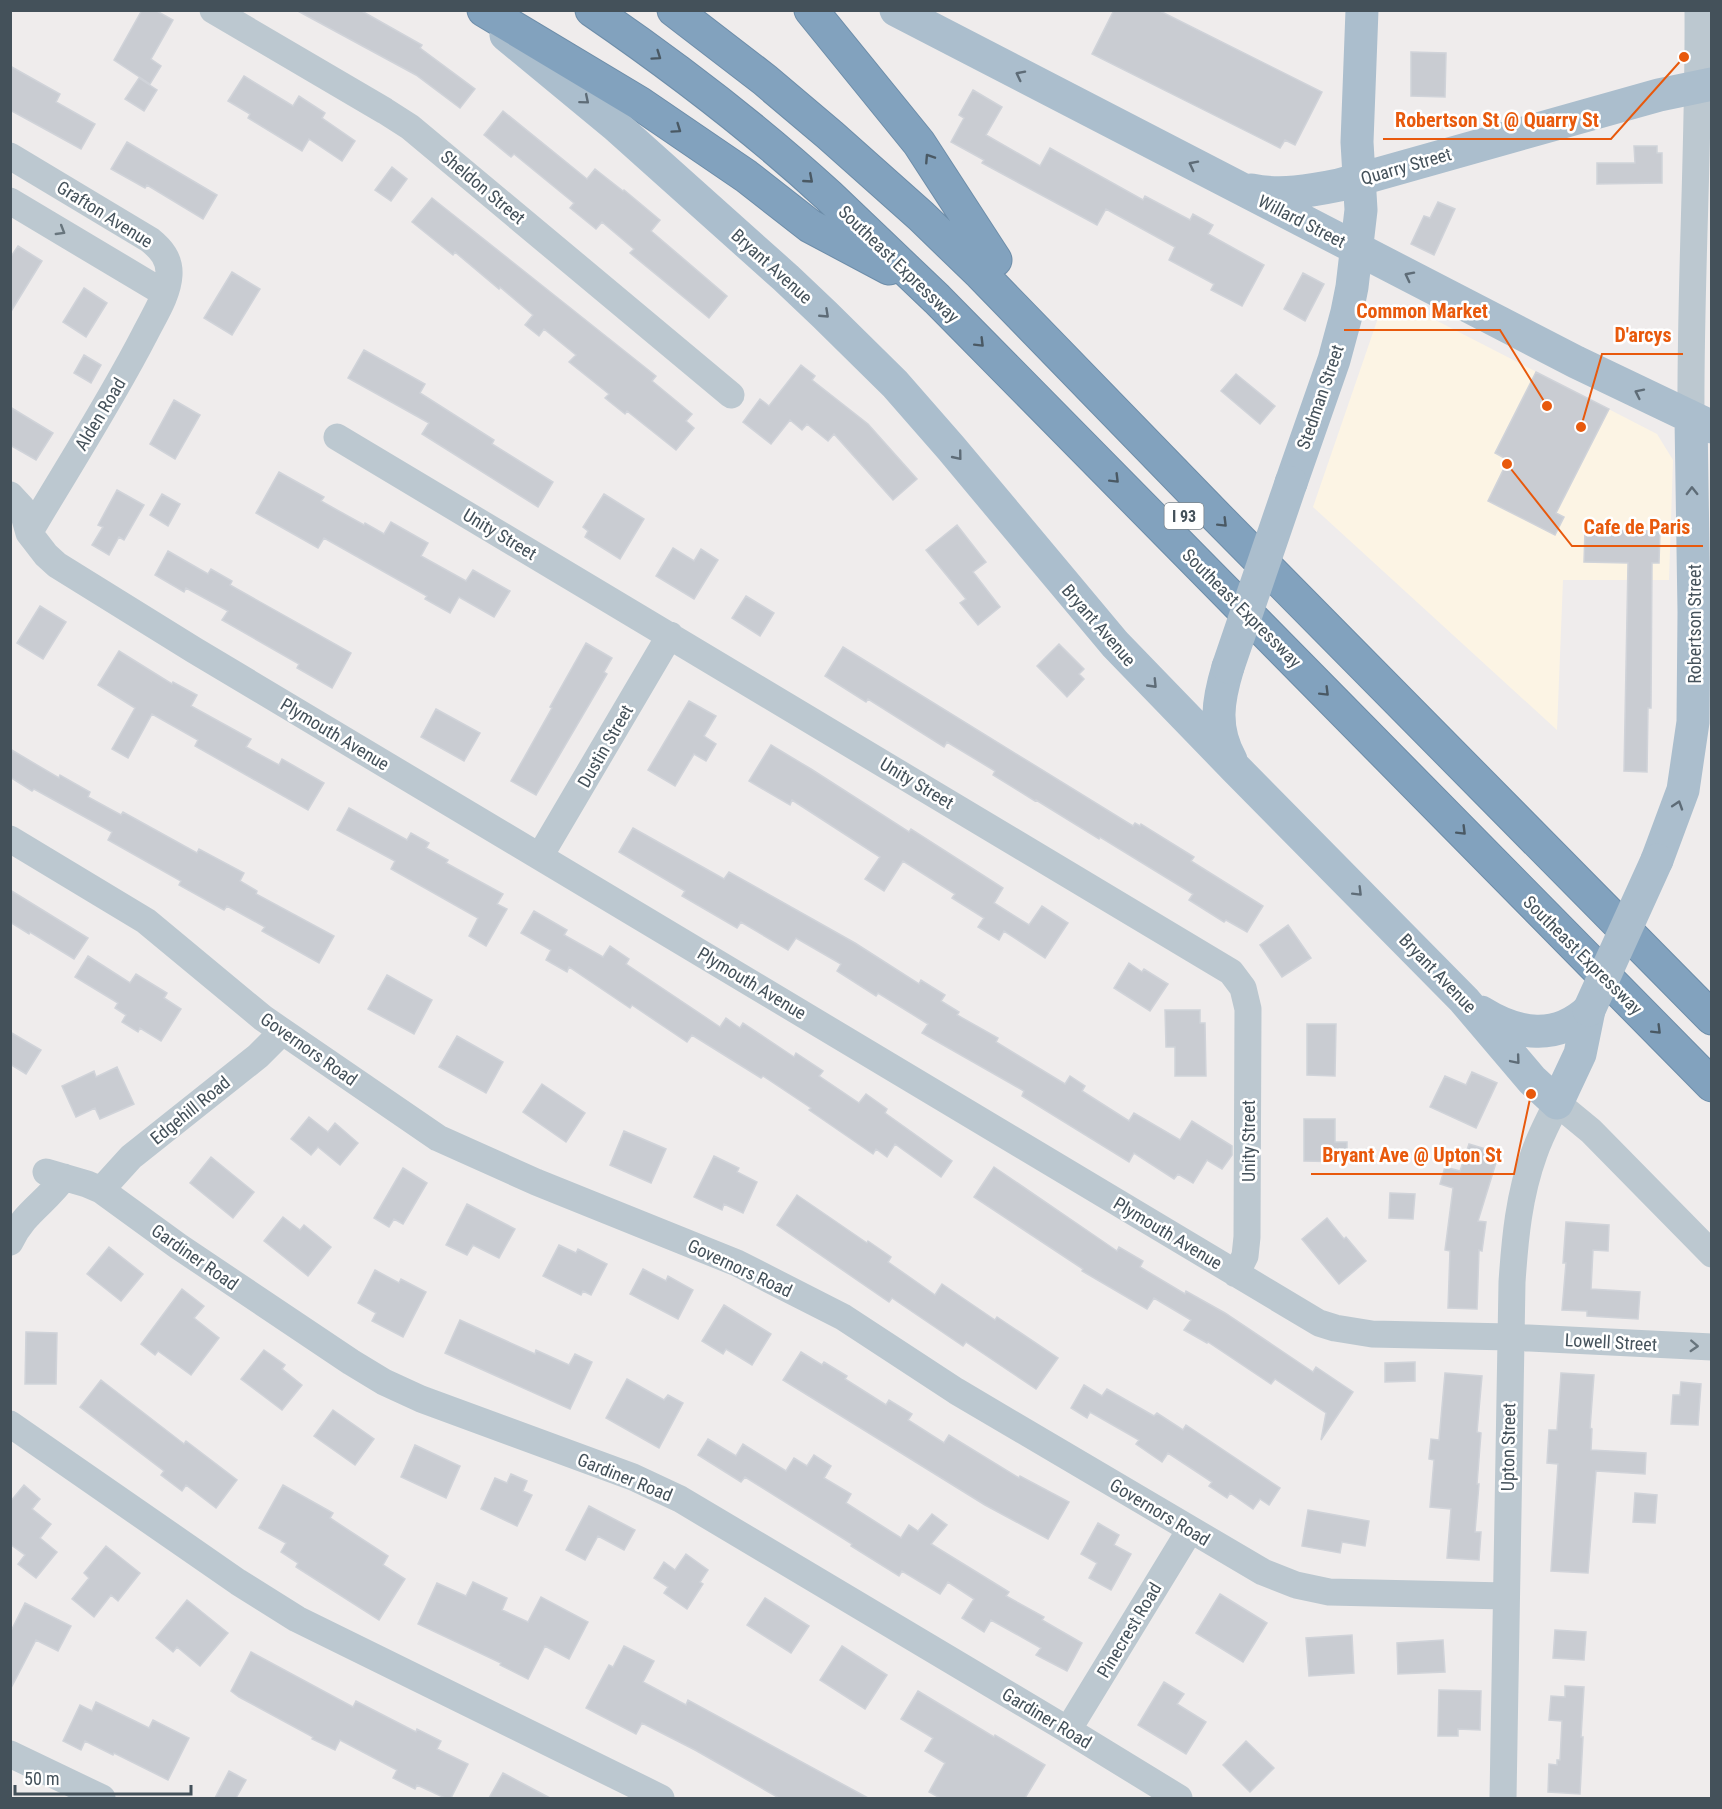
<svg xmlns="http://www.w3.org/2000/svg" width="1722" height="1809" viewBox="0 0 1722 1809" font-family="'Roboto Condensed',sans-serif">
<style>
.commercial{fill:#fcf4e4}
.building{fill:#c9ccd2;stroke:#d0d3d9;stroke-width:1.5}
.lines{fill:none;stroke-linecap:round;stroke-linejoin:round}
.highway-casing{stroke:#6d8da9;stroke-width:35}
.minor{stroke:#bcc8d0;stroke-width:27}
.major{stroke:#abbecd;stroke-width:33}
.highway{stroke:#82a2be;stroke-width:33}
.major-bridge{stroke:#abbecd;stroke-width:33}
.oneway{stroke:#4a5964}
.oneway2{stroke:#5e6c77}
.oneway3{stroke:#68757d}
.labels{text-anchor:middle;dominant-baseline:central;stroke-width:5;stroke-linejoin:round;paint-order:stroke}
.shield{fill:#fff;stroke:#7c858c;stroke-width:1.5}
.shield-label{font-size:16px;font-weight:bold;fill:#44515a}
.street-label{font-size:18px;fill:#44515a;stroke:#fff}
.leader{fill:none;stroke:#e8590c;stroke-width:2}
.callout-dot{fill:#e8590c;stroke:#fff;stroke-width:2}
.callout-label{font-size:20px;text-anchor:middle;font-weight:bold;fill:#e8590c;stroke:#fff;stroke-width:5;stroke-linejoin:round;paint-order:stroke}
</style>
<rect width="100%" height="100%" fill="#efecec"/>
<path class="commercial" d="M1414,309L1657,434L1673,460L1669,580H1563L1557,730L1313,507L1378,318Z"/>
<path class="building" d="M142,10H155L173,20L151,59L161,66L150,84L114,60Z
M296,10H360L422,45L420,48L475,89L460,108L416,75Z
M1114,10H1158L1322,92L1295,145L1285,140L1280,148L1092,54Z
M1411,52L1446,53L1445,97L1411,96Z
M10,66L60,94L56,102L95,124L81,149L10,110Z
M244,76L293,106L299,96L325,113L322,118L355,141L342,161L309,139L302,151L248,118L250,114L228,101Z
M139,78L157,90L144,111L125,99Z
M973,90L1002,107L986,135L1040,166L1050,148L1143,200L1145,196L1190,220L1193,214L1213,225L1208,234L1264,265L1242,306L1211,290L1214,284L1169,260L1175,247L1106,209L1097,225L982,163L984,160L951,142L964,118L959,115Z
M503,111L587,179L595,169L623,191L624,190L660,220L651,231L727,296L709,318L630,253L634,249L602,222L596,229L570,208L574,203L514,154L511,157L484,135Z
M127,142L217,195L203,219L147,185L145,188L111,169Z
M1634,146H1657V153H1662V183L1597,184V163H1635Z
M392,167L407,179L391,201L375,190Z
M432,198L656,376L652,381L692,414L686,421L694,428L676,450L627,411L625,414L605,398L609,394L569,362L576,355L544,329L539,336L525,325L533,315L500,287L499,289L455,252L453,255L412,222Z
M1438,202L1455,209L1434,255L1411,244L1424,216L1430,218Z
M18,246L42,261L10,313V258Z
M232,272L260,289L232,335L204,318Z
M1303,273L1324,284L1305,321L1284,309Z
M84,288L107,303L86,337L63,322Z
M364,350L425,384L420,393L494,440L492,444L553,482L538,507L422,434L429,423L348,378Z
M84,355L101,365L91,383L74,373Z
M801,365L815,376L812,380L868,424L917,479L893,500L834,434L828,441L807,424L802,430L790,420L771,444L743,422L760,399L769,406Z
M1536,372L1609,409L1556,513L1564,517L1555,535L1488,501L1508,460L1495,453Z
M1236,374L1275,406L1260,424L1221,391Z
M174,400L200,415L175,459L150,444Z
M10,407L53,433L36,460L10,445Z
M279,472L324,497L321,501L364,525L365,523L384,534L391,522L428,543L421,556L466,581L473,570L510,591L494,617L459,597L450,613L425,599L427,596L324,538L318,548L256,513Z
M117,490L144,505L124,540L119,537L109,555L92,545L103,527L98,525Z
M162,494L180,504L168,526L150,515Z
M604,494L644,519L620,559L585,537L588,531L583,527Z
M957,525L986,562L973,572L1000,607L978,625L960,603L966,599L926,550Z
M1585,530L1660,531L1659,563H1652L1651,708H1648L1647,772L1624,771L1628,563L1584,562Z
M673,548L694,561L701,549L718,560L694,599L656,576Z
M168,551L208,574L211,569L232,581L230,585L351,653L332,688L297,668L299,664L222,620L228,611L186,588L184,592L155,575Z
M746,596L774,613L760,636L732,618Z
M40,606L66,622L43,659L17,643Z
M586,643L612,658L604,672L607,674L536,795L511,781L552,708L550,707Z
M1059,644L1084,669L1079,674L1084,679L1067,697L1037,666Z
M843,647L1133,826L1135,823L1140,826L1141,824L1194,857L1191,861L1263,906L1247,932L1226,920L1224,922L1189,900L1193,894L1100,837L1099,839L1036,800L1035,801L993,775L995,771L947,742L944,747L868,699L866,702L825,676Z
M119,651L172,684L173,682L197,695L191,706L251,739L246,747L279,765L282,759L324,783L308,810L195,746L198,740L152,714L128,758L112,749L135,708L98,685Z
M689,701L716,716L704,736L716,744L706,761L694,754L675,786L648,770Z
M436,709L480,733L464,761L421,737Z
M771,745L811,769L909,832L911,829L1003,888L994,903L1029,925L1042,906L1068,923L1045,958L1004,931L999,940L978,927L984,918L952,898L955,894L903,861L884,891L865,879L880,857L792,800L790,805L749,781Z
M10,749L59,778L60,775L90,792L88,797L121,815L123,812L197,853L199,849L244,873L240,881L257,891L256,894L334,936L319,963L262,931L265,927L227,906L224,910L179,885L181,881L108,840L112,832L34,789L32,791L10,777Z
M349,808L407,840L411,833L429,843L426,848L448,860L446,863L503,894L497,904L507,909L486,946L469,936L478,918L391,869L395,861L337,830Z
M633,828L724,879L729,872L855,943L919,984L921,980L945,995L941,1001L959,1012L957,1015L998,1038L996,1042L1065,1084L1070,1076L1085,1086L1082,1091L1129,1121L1134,1113L1180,1140L1192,1121L1232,1146V1155L1222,1169L1207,1160L1193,1183L1178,1174L1174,1179L1134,1153L1129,1162L1022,1096L1024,1091L922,1033L928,1024L878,993L876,996L837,971L841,964L796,938L788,950L741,922L737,928L682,896L685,891L619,852Z
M10,890L88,938L74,959L30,932L29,934L10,922Z
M534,911L567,930L564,935L603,957L610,946L629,959L626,964L720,1027L726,1018L740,1028L743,1023L794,1057L796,1053L823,1071L819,1076L859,1103L866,1094L887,1109L885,1113L952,1161L941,1177L895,1144L887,1157L876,1149L873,1154L809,1110L811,1108L763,1076L761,1078L692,1035L687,1042L632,1005L630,1008L569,967L567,972L546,960L551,950L521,933Z
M1288,925L1311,958L1282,977L1260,945Z
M88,956L130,983L136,974L167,993L164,998L181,1009L161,1041L140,1028L138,1032L122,1022L126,1015L115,1008L118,1003L75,977Z
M1129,963L1142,972L1144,969L1168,984L1150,1011L1114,988Z
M387,975L432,1000L414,1034L368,1009Z
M1165,1010H1200V1023H1205L1206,1076H1175V1047H1166Z
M1307,1024H1336L1335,1076L1307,1075Z
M10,1032L41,1050L26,1074L10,1064Z
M457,1036L503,1062L486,1093L439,1067Z
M117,1067L134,1104L100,1119L95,1108L76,1117L62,1086L94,1071L96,1077Z
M1472,1072L1497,1083L1476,1128L1430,1107L1445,1076L1466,1085Z
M542,1084L585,1113L566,1142L523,1112Z
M309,1117L328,1132L335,1123L358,1143L340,1165L318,1147L311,1155L291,1139Z
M1304,1119H1335V1142H1347V1162L1304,1161Z
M624,1131L666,1149L651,1183L610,1165Z
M1469,1144L1499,1153L1478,1221L1486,1222L1482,1251L1479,1250L1477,1309L1448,1308L1450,1251L1445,1250L1453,1188L1440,1184L1445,1167L1460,1171Z
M714,1156L739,1168L737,1172L757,1182L743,1213L724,1204L722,1210L694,1197Z
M211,1157L254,1192L233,1218L190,1183Z
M994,1167L1117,1251L1119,1247L1143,1261L1140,1267L1185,1294L1186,1291L1225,1313L1313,1372L1316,1367L1353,1392L1321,1440L1326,1413L1275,1379L1271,1384L1208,1342L1207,1343L1184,1330L1191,1320L1154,1298L1147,1309L1082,1271L1083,1269L974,1197Z
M403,1168L427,1183L403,1224L394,1219L389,1227L374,1218Z
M1390,1193L1415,1194L1413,1219L1389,1218Z
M797,1195L867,1243L868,1241L891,1257L888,1262L935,1295L942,1284L995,1320L997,1317L1058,1358L1036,1389L966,1342L963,1346L892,1298L889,1302L777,1225Z
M467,1204L515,1229L499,1258L473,1245L467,1255L446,1245Z
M283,1217L300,1230L304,1225L331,1247L308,1276L264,1241Z
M1327,1218L1344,1239L1346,1237L1366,1261L1339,1284L1302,1239Z
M1566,1222L1609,1225L1608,1251L1593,1250L1591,1289L1640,1292L1638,1319L1587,1316V1311L1562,1310L1566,1263H1563Z
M559,1245L576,1253L578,1249L607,1264L591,1295L583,1291L581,1295L543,1276Z
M109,1247L143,1274L121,1301L87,1274Z
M643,1269L666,1281L668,1276L693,1290L678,1319L630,1294Z
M375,1270L399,1283L401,1279L426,1292L403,1337L372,1321L376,1313L358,1303Z
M182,1289L204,1306L194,1318L219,1338L191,1375L158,1351L155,1355L141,1344Z
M724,1305L771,1334L752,1365L726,1349L723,1354L702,1341Z
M460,1320L535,1354L536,1350L569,1365L575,1354L592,1362L570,1409L445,1353Z
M26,1332L57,1333L56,1384H25Z
M264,1350L285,1365L282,1369L302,1385L282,1410L241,1379Z
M801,1352L822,1365L824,1362L847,1376L845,1379L886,1405L889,1400L912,1414L908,1420L944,1443L949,1435L1019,1478L1020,1476L1069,1502L1048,1539L985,1505L783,1380Z
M1415,1362V1381L1385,1382V1363Z
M1445,1373L1482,1376L1477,1432L1481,1433L1477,1484H1479L1475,1532H1481L1479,1560L1447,1558L1451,1509L1430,1507L1434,1460L1429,1459L1431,1439L1439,1440Z
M1561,1373L1594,1375L1590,1428L1592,1429L1591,1450L1646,1453L1645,1474L1596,1471L1588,1573L1551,1571L1558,1464L1547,1463L1549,1430H1557Z
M627,1379L664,1400L668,1395L683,1403L659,1448L606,1418Z
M101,1380L184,1444L186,1441L237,1480L216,1508L186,1485L182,1491L161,1475L164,1471L80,1407Z
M1681,1382L1701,1384L1698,1425L1671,1424L1673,1395H1680Z
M1084,1385L1102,1396L1107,1389L1154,1416L1157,1413L1183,1430L1186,1425L1280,1488L1269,1505L1260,1499L1253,1509L1230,1493L1227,1498L1209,1486L1212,1482L1168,1453L1162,1462L1136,1444L1139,1440L1090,1412L1087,1418L1071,1408Z
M333,1410L374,1439L355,1465L314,1436Z
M708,1439L736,1456L743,1444L786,1471L794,1458L807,1466L814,1455L831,1466L824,1478L851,1494L846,1503L901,1538L909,1525L918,1531L932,1514L947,1525L931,1544L1009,1592L1006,1596L1044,1617L1042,1620L1082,1643L1067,1671L1036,1655L1041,1648L991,1620L984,1632L962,1618L974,1599L948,1582L940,1594L902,1571L899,1576L851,1546L852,1544L745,1477L741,1482L698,1455Z
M415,1445L460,1466L446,1498L401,1477Z
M511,1474L527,1481L523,1491L532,1495L517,1526L481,1509L495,1478L507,1483Z
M24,1485L40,1499L32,1509L51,1524L40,1538L57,1552L36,1578L18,1564L25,1555L10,1544V1502Z
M283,1485L333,1513L330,1518L388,1556L383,1565L405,1579L379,1620L296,1567L298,1563L281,1552L286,1543L259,1528Z
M1635,1493L1657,1495L1655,1523L1633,1522Z
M589,1506L635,1530L624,1550L598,1536L585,1560L566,1550Z
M1308,1510L1369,1521L1365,1546L1342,1542L1340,1553L1302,1546Z
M1098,1523L1119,1535L1114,1545L1131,1554L1111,1590L1089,1578L1097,1563L1081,1554Z
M106,1546L140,1573L118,1601L111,1595L94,1617L72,1599L89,1578L84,1573Z
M686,1554L708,1570L700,1582L703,1584L687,1609L664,1593L668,1587L654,1578L664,1562L675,1570Z
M473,1582L507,1598L502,1610L528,1622L541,1597L588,1622L569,1659L545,1646L528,1679L500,1665L501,1663L418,1624L437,1583L466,1596Z
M1220,1594L1267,1623L1243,1662L1196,1633Z
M765,1598L809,1626L791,1653L747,1625Z
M187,1600L228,1633L200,1666L177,1647L173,1652L156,1638Z
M25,1603L71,1626L58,1651L36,1640L10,1690V1633Z
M1555,1630L1586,1632L1584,1660L1553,1658Z
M1352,1635L1354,1673L1309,1676L1306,1638Z
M1443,1640L1445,1672L1398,1674L1397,1643Z
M624,1646L654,1661L643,1682L686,1705L688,1700L868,1798H779L695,1750L642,1723L636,1734L586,1708L609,1665L613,1667Z
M842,1646L887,1675L865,1709L820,1680Z
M251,1652L353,1707L356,1701L416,1732L417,1729L441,1741L437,1749L468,1764L451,1798H445L417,1785L415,1789L393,1778L397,1770L340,1740L335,1750L312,1739L313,1737L239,1697L231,1691Z
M1164,1682L1184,1694L1177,1704L1206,1722L1186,1754L1138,1725Z
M1565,1686L1584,1687L1581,1737H1583L1580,1794L1548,1792L1549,1764L1557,1765V1760H1560L1562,1721L1549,1720L1551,1696L1565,1697Z
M1439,1690L1481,1691L1480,1730L1458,1729V1736H1438Z
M918,1691L994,1737L995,1735L1045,1765L1025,1798H940L929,1792L945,1763L925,1751L933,1738L901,1719Z
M96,1702L149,1728L153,1720L189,1738L168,1780L114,1753L113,1755L85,1741L81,1750L63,1741L80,1705L92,1711Z
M1246,1741L1274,1768L1250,1792L1223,1765Z
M229,1771L246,1780L236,1798H215Z
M503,1773L550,1798H489Z"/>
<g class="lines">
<g class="highway-casing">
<path id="highway" d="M484,10L639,103L746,176L810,226L889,268
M592,10C675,67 755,128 829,196C865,230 901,265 937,299L1712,1085
M674,10L765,80L830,135L921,216L981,274L1216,516L1712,1018
M811,10L919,143L995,260"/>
</g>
<path class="minor" d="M213,10L385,111L410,127L731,395
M10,156L150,240C161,249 170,259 169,275C168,295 154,316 145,334C110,402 68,467 29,533
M10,201L164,293
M1691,419C1690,282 1699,147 1698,10
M337,437L1231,972L1243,988L1248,1009L1247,1237L1245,1256L1236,1274
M10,495L22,508L29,533L46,555L57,565L194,650L1319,1323L1335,1328L1372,1334L1510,1337L1712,1347
M10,839L146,921L263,1018L438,1138L536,1182L737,1263L843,1317L956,1391L1263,1572L1296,1585L1329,1592L1506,1596
M540,856L670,635
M46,1172L87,1184L101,1190L178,1246L351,1362L384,1382L421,1399L633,1477L680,1499L1068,1730L1179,1798
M101,1190L131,1157L258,1056L282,1032
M10,1242C24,1212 47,1202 64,1177
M10,1424L238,1582L297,1619L661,1798
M1068,1730L1190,1530
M10,1754L102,1798
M1503,1798L1512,1282C1515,1238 1519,1195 1534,1154C1540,1136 1549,1120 1557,1103L1591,1131L1712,1254"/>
<path class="major" d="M896,10L1576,362L1712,427
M506,35L615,125L786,278L825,315L895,384L951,448L1115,644L1236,769L1464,1000L1532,1080L1557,1103L1580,1054L1589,1010
M1251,190C1280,196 1310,191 1339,185L1659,95L1712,84
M1291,483L1334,360L1347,312L1352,287L1361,210L1357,142L1362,10
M1228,667C1218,700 1213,728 1231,760
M1657,860L1683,790L1693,722L1694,612L1691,419
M1481,1012C1518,1035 1556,1041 1589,1010"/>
<use href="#highway" class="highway"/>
<path class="major-bridge" d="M1228,667L1291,483
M1589,1010L1657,860"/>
</g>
<defs><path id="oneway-chevron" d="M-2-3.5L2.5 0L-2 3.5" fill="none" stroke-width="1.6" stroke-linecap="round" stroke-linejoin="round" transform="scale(1.5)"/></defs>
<g class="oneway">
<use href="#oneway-chevron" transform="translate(657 56) rotate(35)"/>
<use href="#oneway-chevron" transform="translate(677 129) rotate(35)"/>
<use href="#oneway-chevron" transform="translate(929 158) rotate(-123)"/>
<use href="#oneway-chevron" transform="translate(809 179) rotate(41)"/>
<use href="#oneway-chevron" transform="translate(980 343) rotate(45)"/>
<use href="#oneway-chevron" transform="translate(1115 479) rotate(45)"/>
<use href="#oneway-chevron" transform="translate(1223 523) rotate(45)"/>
<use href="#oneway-chevron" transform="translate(1325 692) rotate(45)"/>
<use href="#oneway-chevron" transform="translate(1462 831) rotate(45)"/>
<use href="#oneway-chevron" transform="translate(1657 1030) rotate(45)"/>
</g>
<g class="oneway2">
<use href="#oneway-chevron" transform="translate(1020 75) rotate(-153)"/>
<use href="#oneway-chevron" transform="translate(585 100) rotate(40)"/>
<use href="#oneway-chevron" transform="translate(1193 165) rotate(-153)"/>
<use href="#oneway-chevron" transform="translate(1409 276) rotate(-153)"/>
<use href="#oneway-chevron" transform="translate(825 314) rotate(43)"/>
<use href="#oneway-chevron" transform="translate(1639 393) rotate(-154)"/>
<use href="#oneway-chevron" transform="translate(958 456) rotate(51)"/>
<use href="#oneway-chevron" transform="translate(1692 491) rotate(-91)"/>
<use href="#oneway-chevron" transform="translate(1153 684) rotate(46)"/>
<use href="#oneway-chevron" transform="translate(1678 805) rotate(-72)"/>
<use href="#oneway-chevron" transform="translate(1358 892) rotate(45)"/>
<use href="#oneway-chevron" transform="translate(1516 1060) rotate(50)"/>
</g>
<g class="oneway3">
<use href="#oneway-chevron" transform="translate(61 231) rotate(31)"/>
<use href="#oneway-chevron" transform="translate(1694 1346) rotate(3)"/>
</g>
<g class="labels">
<rect class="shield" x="1164.5" y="503" width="39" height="26" rx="4.5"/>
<g class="shield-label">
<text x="1184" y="516">I 93</text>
</g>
<g class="street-label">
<text transform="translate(1406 166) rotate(-16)">Quarry Street</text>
<text transform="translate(483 187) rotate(40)">Sheldon Street</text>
<text transform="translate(105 214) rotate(32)">Grafton Avenue</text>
<text transform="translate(1302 221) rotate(27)">Willard Street</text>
<text transform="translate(899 264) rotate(44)">Southeast Expressway</text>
<text transform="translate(772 266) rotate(42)">Bryant Avenue</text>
<text transform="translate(1320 397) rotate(-71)">Stedman Street</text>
<text transform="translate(100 414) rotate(-59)">Alden Road</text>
<text transform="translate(500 534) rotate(31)">Unity Street</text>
<text transform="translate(1242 608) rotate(45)">Southeast Expressway</text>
<text transform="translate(1694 624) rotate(-90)">Robertson Street</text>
<text transform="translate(1099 625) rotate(49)">Bryant Avenue</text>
<text transform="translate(335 734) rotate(31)">Plymouth Avenue</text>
<text transform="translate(605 746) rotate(-60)">Dustin Street</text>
<text transform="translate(917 783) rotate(31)">Unity Street</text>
<text transform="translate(1583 955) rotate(45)">Southeast Expressway</text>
<text transform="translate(1438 973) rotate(46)">Bryant Avenue</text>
<text transform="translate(752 983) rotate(31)">Plymouth Avenue</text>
<text transform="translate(309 1049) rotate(35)">Governors Road</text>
<text transform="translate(190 1110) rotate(-39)">Edgehill Road</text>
<text transform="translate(1248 1141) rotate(-90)">Unity Street</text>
<text transform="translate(1168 1233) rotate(31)">Plymouth Avenue</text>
<text transform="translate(195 1257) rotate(35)">Gardiner Road</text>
<text transform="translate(740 1268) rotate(25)">Governors Road</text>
<text transform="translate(1611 1342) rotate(3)">Lowell Street</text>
<text transform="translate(1508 1447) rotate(-89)">Upton Street</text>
<text transform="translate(625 1477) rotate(22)">Gardiner Road</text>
<text transform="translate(1160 1512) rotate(31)">Governors Road</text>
<text transform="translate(1129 1630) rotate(-59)">Pinecrest Road</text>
<text transform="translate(1047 1718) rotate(31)">Gardiner Road</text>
</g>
</g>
<path class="leader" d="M1684 57L1611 139H1383M1547 406L1500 330H1344M1581 427L1602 354H1683M1507 464L1572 546H1703M1531 1094L1514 1174H1311"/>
<g class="callout-dot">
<circle cx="1684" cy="57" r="6"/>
<circle cx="1547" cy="406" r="6"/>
<circle cx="1581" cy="427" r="6"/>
<circle cx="1507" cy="464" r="6"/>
<circle cx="1531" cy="1094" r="6"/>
</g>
<g class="callout-label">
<text x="1497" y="127">Robertson St @ Quarry St</text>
<text x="1422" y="318">Common Market</text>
<text x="1643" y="342">D'arcys</text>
<text x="1637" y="534">Cafe de Paris</text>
<text x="1412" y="1162">Bryant Ave @ Upton St</text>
</g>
<rect width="1722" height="1809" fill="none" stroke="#44515a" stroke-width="24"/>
<path d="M15 1785v9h176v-9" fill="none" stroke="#44515a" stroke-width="3"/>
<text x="24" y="1785" font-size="18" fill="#44515a" stroke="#ffffff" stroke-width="4.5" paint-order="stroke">50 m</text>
</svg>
